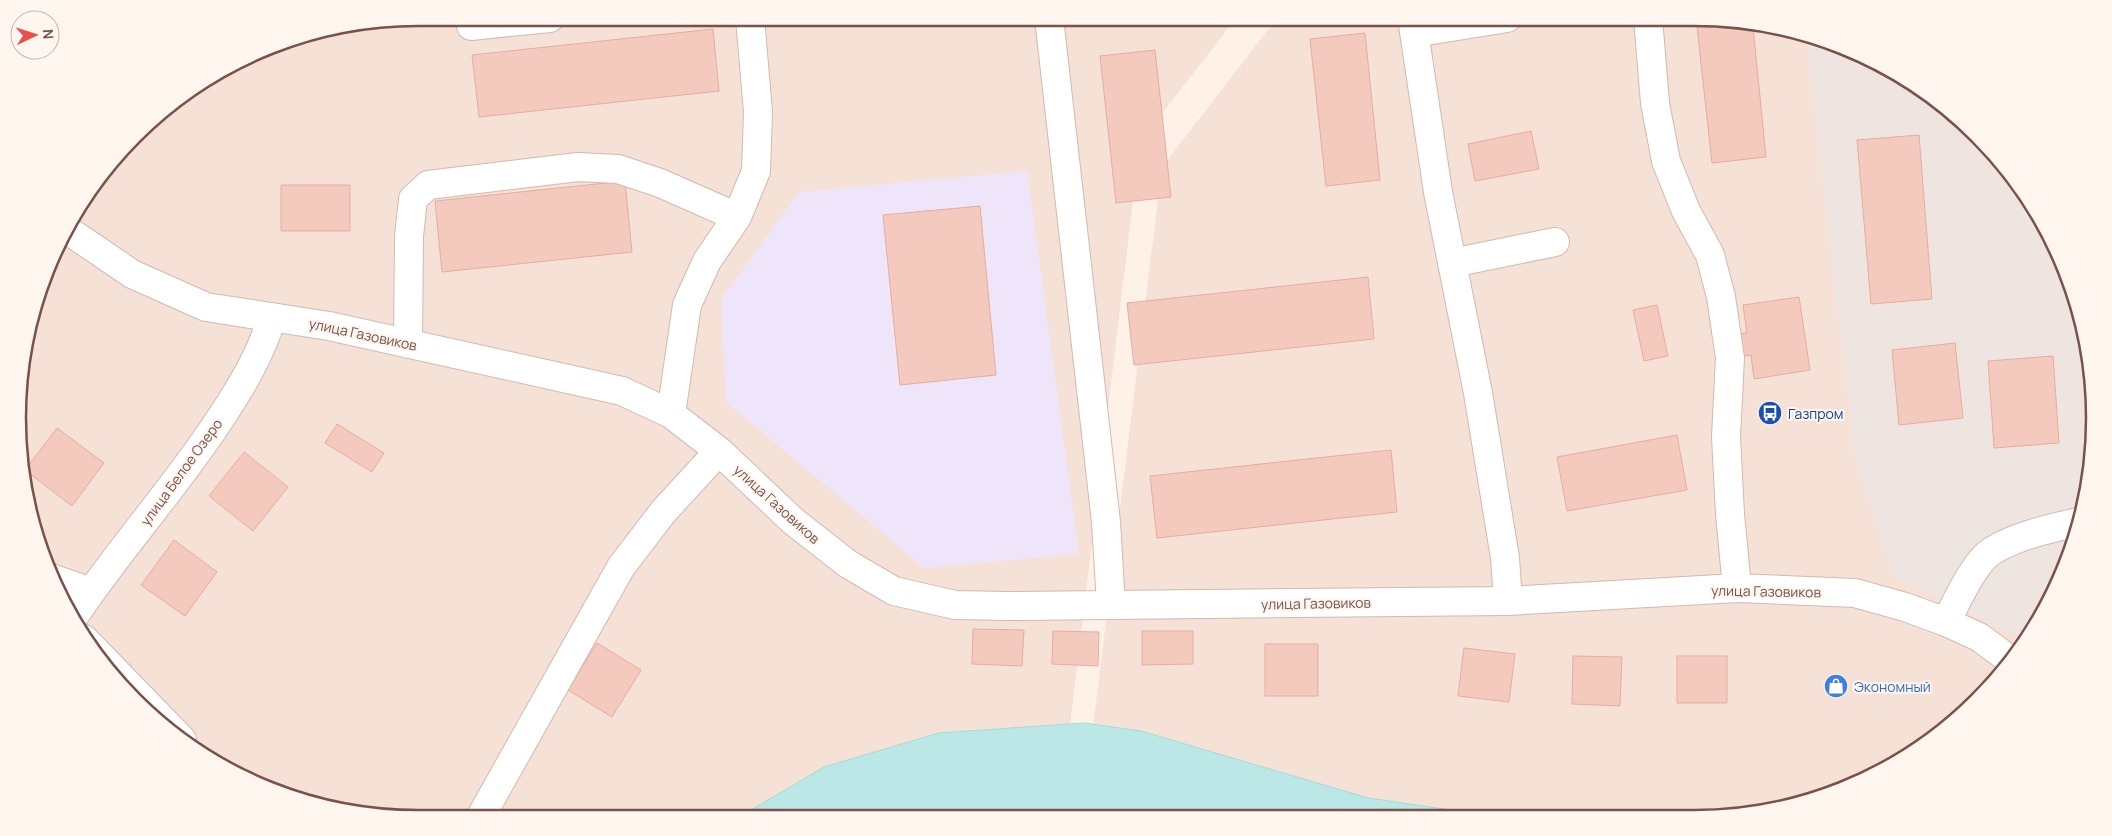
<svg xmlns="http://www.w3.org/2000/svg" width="2112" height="836" viewBox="0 0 2112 836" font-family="Manrope,sans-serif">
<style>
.residential{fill:#f5e1d6}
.industrial{fill:#eee5e1}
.education{fill:#eee5fa}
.water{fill:#bbe8e6;stroke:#a1dbd9}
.building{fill:#f4cabe;stroke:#e7ac9e}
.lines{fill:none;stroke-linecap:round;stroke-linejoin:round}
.minor-casing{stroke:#d3b9b0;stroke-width:30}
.minor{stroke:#fff;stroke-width:28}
.labels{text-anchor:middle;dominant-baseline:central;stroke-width:4;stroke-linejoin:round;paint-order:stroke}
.street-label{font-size:14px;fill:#79524a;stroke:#fff6f0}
.transit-label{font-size:14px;fill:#164399;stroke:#fff6f0;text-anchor:start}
.shop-label{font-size:14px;fill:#366cbe;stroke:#fff6f0;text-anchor:start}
.rim{fill:none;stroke:#79524a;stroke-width:2.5}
</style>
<rect width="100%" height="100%" fill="#fdf1e8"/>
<path class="residential" d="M418,18H1236L1140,142L1059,817L418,818L290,797L174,736L85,640L48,572L25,496L21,365L39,289L71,218L154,117L218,71L289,39Z
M1277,18H1694L1822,39L1894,71L1958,117L2012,174L2053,241L2081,314L2094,392L2091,470L2073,546L2027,640L1958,719L1871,777L1747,815L1082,817L1162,167Z"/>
<path class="industrial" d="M1806,36L1822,39L1894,71L1958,117L2012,174L2053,241L2081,314L2094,392L2091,470L2073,546L2027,641L1893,576L1854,457Z"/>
<path class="education" d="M1027,171L1079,554L924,568L726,402L721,299L799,192Z"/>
<path class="water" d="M1084,723L1141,731L1368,798L1492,816L743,818L746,813L824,767L939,733Z"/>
<path class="building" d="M1696,18L1753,27L1766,157L1712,163Z
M713,29L719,91L479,117L472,55Z
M1365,33L1380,180L1326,186L1310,39Z
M1155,50L1171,197L1116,203L1100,56Z
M1531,131L1539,169L1475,181L1468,144Z
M1919,135L1932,299L1871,304L1857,140Z
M625,181L632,252L442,272L435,201Z
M281,185H350V231H281Z
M980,206L996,375L900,385L883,215Z
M1368,277L1374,339L1134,365L1127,303Z
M1799,297L1810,370L1754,379L1751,355L1741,357L1737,334L1747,333L1743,305Z
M1657,305L1668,356L1644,361L1633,310Z
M1955,343L1963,418L1899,425L1892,350Z
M2053,356L2059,443L1994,448L1988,361Z
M337,424L384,453L372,472L325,443Z
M57,428L104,463L72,506L25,470Z
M1677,435L1687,490L1567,511L1557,457Z
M1391,450L1397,512L1157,538L1150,476Z
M244,452L288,487L253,531L209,496Z
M174,540L217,572L185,616L141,585Z
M973,629L1024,630L1022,666L972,664Z
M1053,631L1099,632L1098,666L1052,664Z
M1142,631H1193V664L1142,665Z
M597,643L641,670L612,717L568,690Z
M1265,644H1318V696H1265Z
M1464,648L1515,654L1509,702L1458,696Z
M1573,656L1622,657L1620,706L1572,704Z
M1677,656H1727V703H1677Z"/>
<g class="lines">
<g class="minor-casing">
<path id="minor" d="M1049,18L1106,522L1111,605
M1412,18L1438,192L1478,393L1505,558L1508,601
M1648,18L1655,103L1666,161L1686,211L1710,255L1721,297L1730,358L1726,437L1730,514L1737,588
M471,26L550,18
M1414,33L1507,18
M66,229L132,274L206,307L329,326L622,391L671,414L719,451L793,521L848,564L894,591L955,605L1006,606L1508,601L1737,588L1855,593L1905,607L1946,622L1979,637L2010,660
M1452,263L1555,242
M408,344L409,236L413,199L428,185L578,167L618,169L660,183L737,217
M671,414L687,305L707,261L737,217L756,171L758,112L750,18
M51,578L91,592
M73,618C119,549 175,488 220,419C242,386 261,354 272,317
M1946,622C1956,603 1974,562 1992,551C2016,536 2051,528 2079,522
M84,639L182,740
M480,818L621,567L663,512L719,451"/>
</g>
<use href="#minor" class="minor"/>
</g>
<defs>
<g id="bus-disc" transform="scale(1.25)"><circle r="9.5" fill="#1a4fb4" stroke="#fff6f0"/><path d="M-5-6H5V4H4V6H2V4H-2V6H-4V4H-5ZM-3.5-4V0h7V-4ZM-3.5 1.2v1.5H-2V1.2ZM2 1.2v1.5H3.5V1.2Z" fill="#fff"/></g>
<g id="shop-disc" transform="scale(1.25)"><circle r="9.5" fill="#3f7fe0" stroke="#fff6f0"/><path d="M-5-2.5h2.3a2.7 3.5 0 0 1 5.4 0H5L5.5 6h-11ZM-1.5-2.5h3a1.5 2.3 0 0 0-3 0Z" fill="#fff"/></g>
</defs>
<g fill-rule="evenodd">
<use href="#bus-disc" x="1770" y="413"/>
<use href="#shop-disc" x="1836" y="686"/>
</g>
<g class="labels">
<g class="street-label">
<text transform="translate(363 334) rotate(12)">улица Газовиков</text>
<text transform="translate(181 472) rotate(-54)">улица Белое Озеро</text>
<text transform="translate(777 504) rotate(42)">улица Газовиков</text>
<text transform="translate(1766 591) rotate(1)">улица Газовиков</text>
<text transform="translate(1316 603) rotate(-1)">улица Газовиков</text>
</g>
<g class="transit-label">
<text x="1788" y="413">Газпром</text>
</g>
<g class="shop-label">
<text x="1854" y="686">Экономный</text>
</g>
</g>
<path d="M0 0H2112V836H0ZM418 26H1694A392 392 0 0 1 2086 418V418A392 392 0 0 1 1694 810H418A392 392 0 0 1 26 418V418A392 392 0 0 1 418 26Z" fill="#fff6f0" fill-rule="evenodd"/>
<path class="rim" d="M418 26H1694A392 392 0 0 1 2086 418V418A392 392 0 0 1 1694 810H418A392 392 0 0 1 26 418V418A392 392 0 0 1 418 26Z"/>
<g transform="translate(35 35) rotate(86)"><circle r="24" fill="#fff6f0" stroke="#c9b4ae"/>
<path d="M0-4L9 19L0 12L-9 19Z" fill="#eb4f49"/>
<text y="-8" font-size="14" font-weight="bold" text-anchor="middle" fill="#79524a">N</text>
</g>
</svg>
